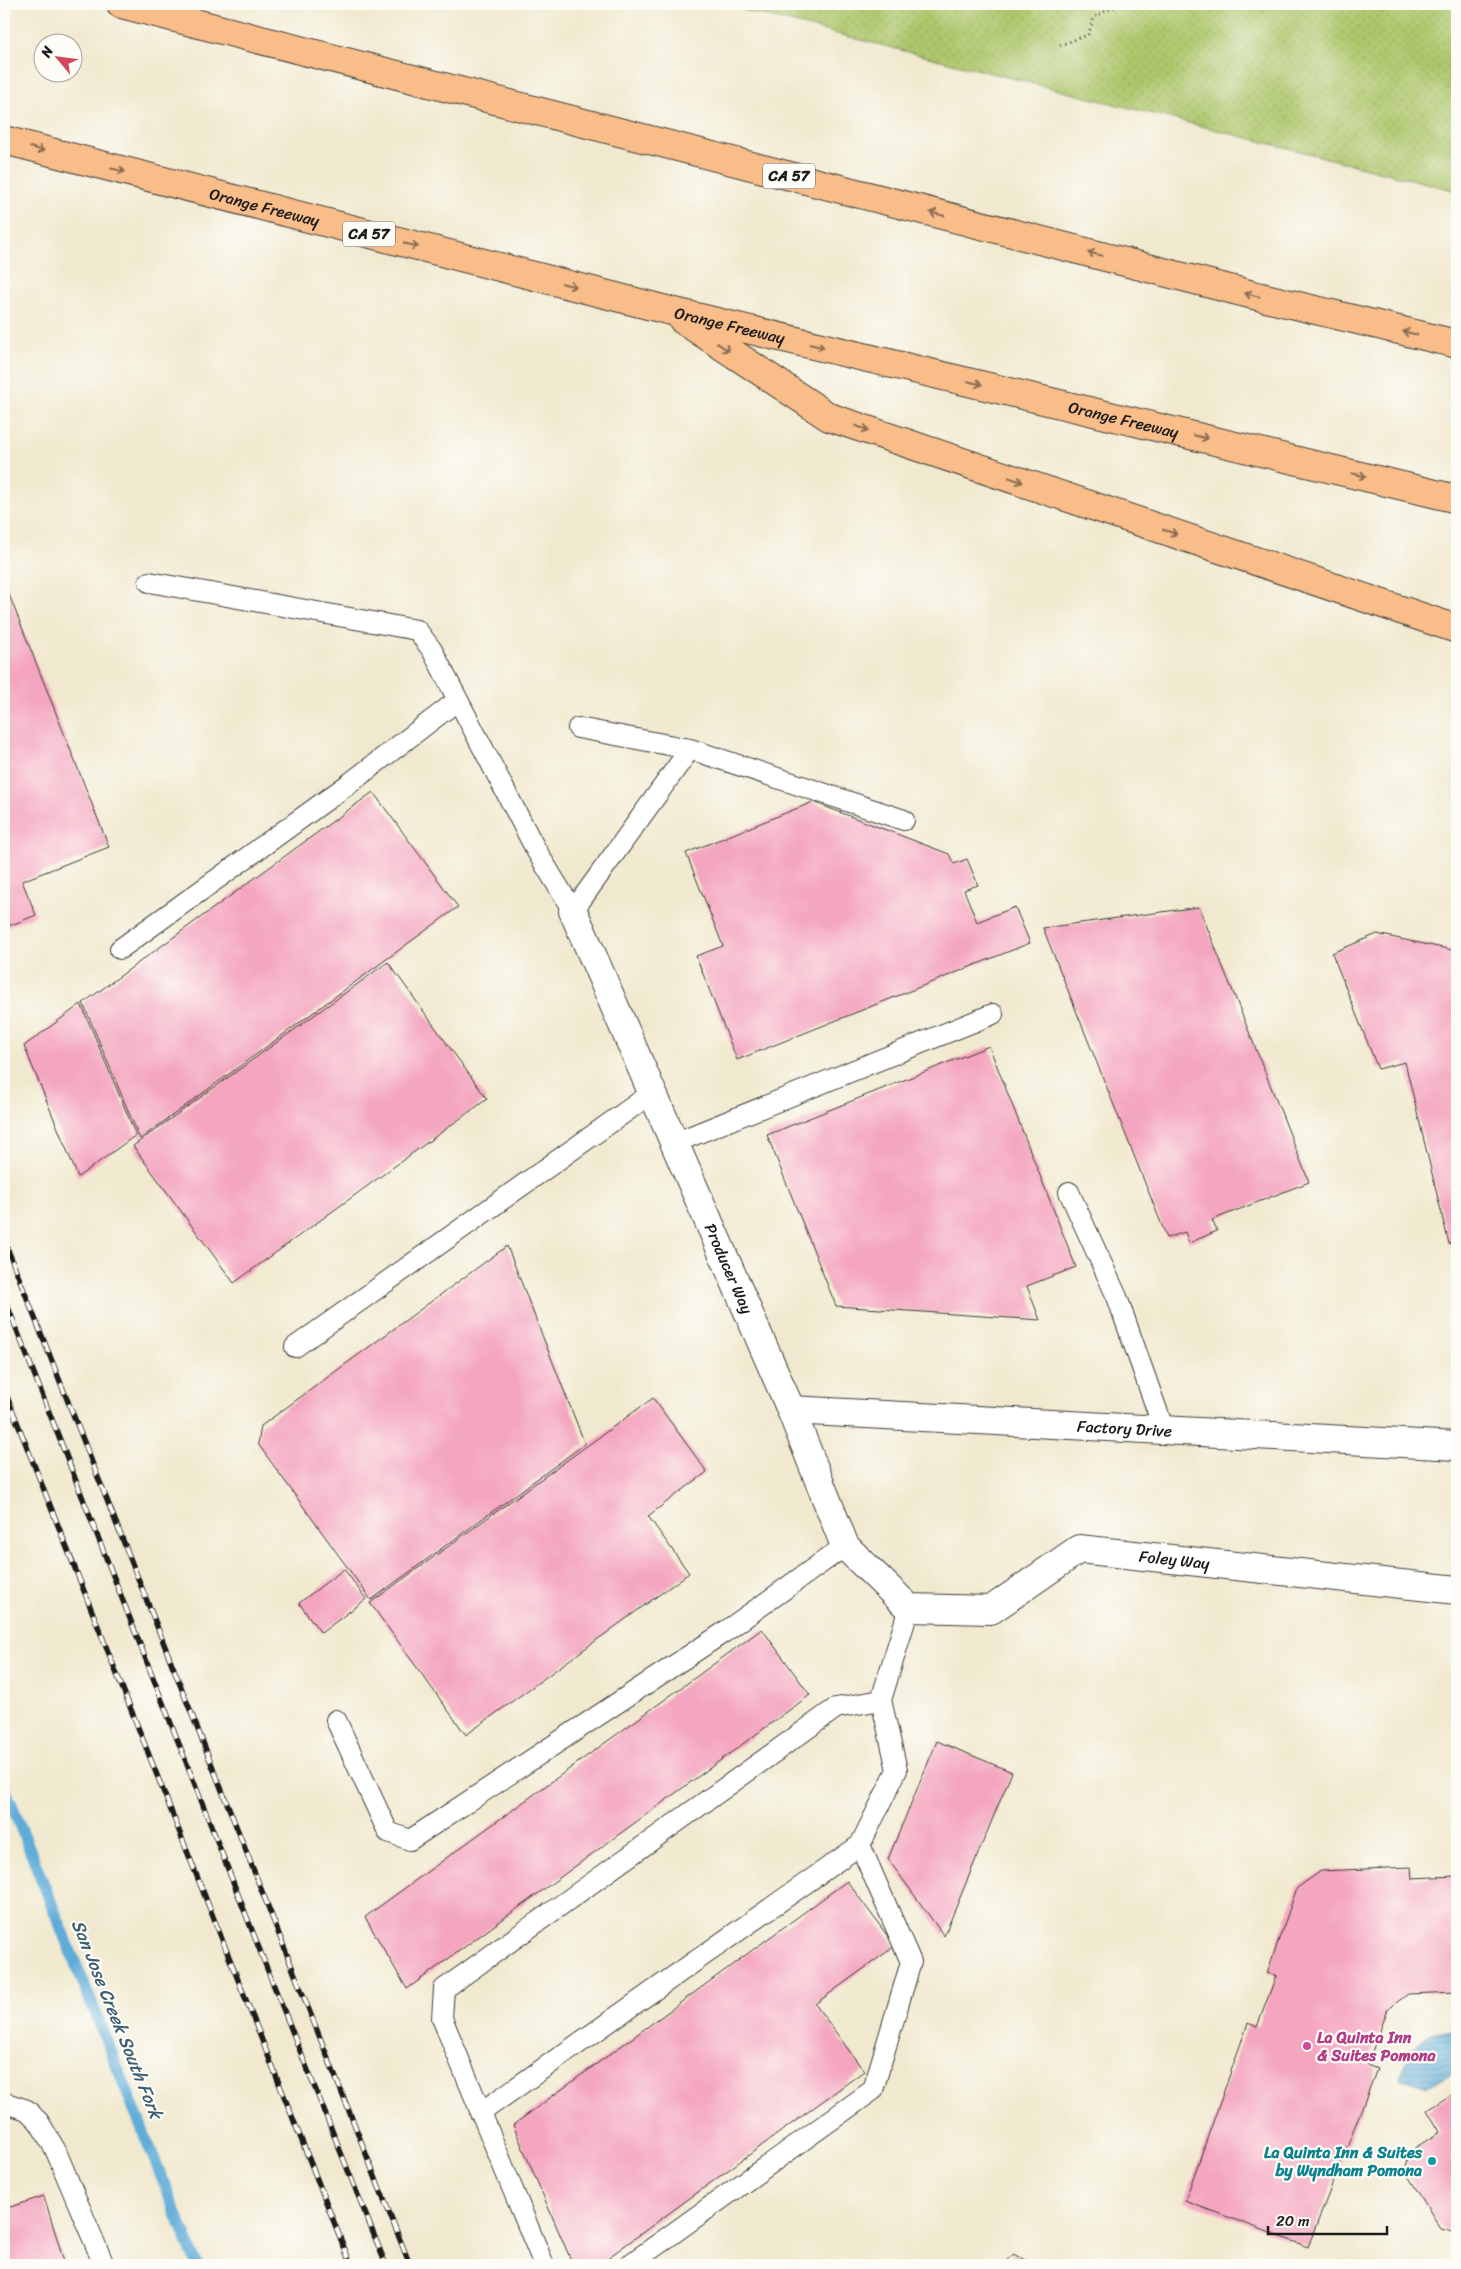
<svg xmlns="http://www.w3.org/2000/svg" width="1461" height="2269" viewBox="0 0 1461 2269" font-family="Sriracha,sans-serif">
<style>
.grass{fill:url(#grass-dots);stroke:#647144}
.water{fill:url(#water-rules);stroke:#3d647a}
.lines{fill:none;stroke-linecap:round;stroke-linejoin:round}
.stream{stroke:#5eacd8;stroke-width:12}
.building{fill:#f4a5bf}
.service-casing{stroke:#3c3b37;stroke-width:22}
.minor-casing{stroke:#3c3b37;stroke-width:30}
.motorway-casing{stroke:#3c3b37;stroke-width:30}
.path{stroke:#3c3b37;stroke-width:3;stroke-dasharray:1 4;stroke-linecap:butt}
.service{stroke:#fff;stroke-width:20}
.minor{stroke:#fff;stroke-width:28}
.motorway{stroke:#f8bd89;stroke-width:28}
.rail-casing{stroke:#1c1c1c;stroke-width:5.5}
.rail{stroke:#fdfcf7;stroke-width:4;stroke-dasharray:11;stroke-linecap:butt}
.oneway{stroke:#8a6c52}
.hotel-dot{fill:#d1479c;stroke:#fdfcf7;stroke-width:2}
.culture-dot{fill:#0f9aa8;stroke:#fdfcf7;stroke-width:2}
.labels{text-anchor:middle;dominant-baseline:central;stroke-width:4.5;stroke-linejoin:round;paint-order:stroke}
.shield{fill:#fdfcf7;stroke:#605f5e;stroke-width:1}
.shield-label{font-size:15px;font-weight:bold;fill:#1c1c1c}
.street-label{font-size:16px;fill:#1c1c1c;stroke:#fdfcf7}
.hotel-label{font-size:16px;font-weight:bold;fill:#b23c85;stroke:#fdfcf7;text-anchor:start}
.culture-label{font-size:16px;font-weight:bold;fill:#0d838f;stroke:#fdfcf7;text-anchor:end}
.water-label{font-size:18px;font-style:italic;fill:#3a5d71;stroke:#fdfcf7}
</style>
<defs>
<pattern id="grass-dots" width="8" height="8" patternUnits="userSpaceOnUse" patternTransform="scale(1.25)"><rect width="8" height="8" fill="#adc66b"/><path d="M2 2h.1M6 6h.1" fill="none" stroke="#94aa5c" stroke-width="1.8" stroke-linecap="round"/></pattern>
<pattern id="water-rules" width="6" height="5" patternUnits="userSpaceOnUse" patternTransform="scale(1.25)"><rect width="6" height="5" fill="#5eacd8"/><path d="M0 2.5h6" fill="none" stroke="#4d8bae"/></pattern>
</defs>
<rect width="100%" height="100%" fill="#fdfcf7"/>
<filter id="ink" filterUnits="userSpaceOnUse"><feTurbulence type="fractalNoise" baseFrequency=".02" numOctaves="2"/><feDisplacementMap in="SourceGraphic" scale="10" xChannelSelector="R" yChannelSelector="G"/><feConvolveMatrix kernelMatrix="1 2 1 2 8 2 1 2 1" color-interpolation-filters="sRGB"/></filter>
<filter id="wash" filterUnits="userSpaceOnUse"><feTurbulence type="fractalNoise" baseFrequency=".0096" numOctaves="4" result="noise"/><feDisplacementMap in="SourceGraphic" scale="20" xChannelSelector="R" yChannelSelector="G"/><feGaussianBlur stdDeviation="1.12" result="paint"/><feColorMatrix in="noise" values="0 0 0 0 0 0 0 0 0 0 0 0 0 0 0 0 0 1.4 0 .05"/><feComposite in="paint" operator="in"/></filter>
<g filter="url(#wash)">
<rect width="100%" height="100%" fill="#f1e9cf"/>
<path class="grass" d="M719,4H1457V191Z"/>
<path class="water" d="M1457,2029V2070L1427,2087L1400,2078L1411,2049L1431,2034Z"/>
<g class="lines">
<path class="stream" d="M4,1786L197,2265"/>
</g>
<g id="blocks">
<path class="building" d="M4,582L109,847L22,881L36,915L4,928Z
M373,792L458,907L140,1139L83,1003Z
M813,802L949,854L954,864L967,859L978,885L964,890L977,922L1015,907L1030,943L737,1060L696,956L723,946L686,853Z
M1199,907L1309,1182L1212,1220L1217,1231L1189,1243L1185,1232L1167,1238L1043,928Z
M1377,934L1457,951V1242L1449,1244L1405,1062L1378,1069L1332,953Z
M388,962L487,1099L234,1283L133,1146Z
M81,1004L136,1135L78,1177L24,1046Z
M989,1046L1076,1267L1027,1286L1040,1320L836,1306L767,1135Z
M507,1246L585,1444L371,1600L258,1444L261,1426Z
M653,1398L707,1472L648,1516L689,1573L466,1735L370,1603Z
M344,1569L366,1599L321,1633L299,1603Z
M762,1629L810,1695L407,1989L365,1917Z
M937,1741L1012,1772L944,1936L888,1859Z
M1411,1867L1412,1878L1457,1876V1992L1408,1994L1388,2009L1367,2065L1377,2069L1308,2247L1185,2201L1248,2023L1257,2027L1276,1976L1267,1973L1297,1888L1321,1871Z
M847,1881L895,1946L815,2004L864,2071L598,2265H573L513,2125Z
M1457,2091V2233L1441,2229L1405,2171L1410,2151L1440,2132L1427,2110Z
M44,2196L65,2265H4V2209Z
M1014,2254L1036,2265H1001Z"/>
</g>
</g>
<g filter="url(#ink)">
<use href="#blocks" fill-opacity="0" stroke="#3c3b37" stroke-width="1"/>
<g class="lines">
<g class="service-casing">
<path id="service" d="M149,582L417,630L432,650L536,850L573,911L690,749L904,820
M578,728L690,749
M120,949L350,783L458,700
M674,1143L993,1014
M1069,1192L1117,1297L1164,1430
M295,1347L652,1093
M336,1720L388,1832L410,1840L723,1633L845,1546
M4,2104H9L27,2110L39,2122L55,2149L104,2265
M480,2113L860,1845
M544,2265L442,2018L444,1989L836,1708L881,1700
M629,2265L873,2090L911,1962L860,1845L897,1770L881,1700L909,1608"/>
</g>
<g class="minor-casing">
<g id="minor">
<path id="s1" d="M573,911L791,1410L845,1546L909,1608L991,1610L1079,1549L1457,1590"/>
<path id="s2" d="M791,1410L1457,1446"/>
</g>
</g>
<g class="motorway-casing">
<g id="motorway">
<path d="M121,4L1257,296L1457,344"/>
<path id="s3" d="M4,140L667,310L1457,499"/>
<path d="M683,320L829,417L1457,629"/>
</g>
</g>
<path class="path" d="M1060,45L1088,35L1094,17L1120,4"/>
<use href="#service" class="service"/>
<use href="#minor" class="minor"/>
<use href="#motorway" class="motorway"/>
<g class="rail-casing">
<path id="rail" d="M4,1240L410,2265
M4,1297L266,1966L386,2265
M4,1389L351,2265"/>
</g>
<use href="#rail" class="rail"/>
</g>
<defs><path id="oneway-shaft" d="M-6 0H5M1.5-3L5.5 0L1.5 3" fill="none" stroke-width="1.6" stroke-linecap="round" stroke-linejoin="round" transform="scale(1.25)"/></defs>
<g class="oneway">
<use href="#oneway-shaft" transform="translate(37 149) rotate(15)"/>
<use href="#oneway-shaft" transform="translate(118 170) rotate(14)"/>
<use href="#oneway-shaft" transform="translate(937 214) rotate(-166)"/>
<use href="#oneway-shaft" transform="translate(411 245) rotate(14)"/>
<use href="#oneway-shaft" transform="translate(1095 254) rotate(-166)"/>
<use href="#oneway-shaft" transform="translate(569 285) rotate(14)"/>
<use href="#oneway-shaft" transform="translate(1252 295) rotate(-166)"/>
<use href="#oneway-shaft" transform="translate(1410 333) rotate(-166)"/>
<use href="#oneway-shaft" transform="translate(817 346) rotate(13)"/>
<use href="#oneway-shaft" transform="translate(723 347) rotate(34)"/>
<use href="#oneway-shaft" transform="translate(975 383) rotate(13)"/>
<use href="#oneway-shaft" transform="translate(862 428) rotate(19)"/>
<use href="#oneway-shaft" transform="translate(1201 437) rotate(13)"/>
<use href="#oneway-shaft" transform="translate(1359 475) rotate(13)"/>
<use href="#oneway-shaft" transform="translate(1016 480) rotate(19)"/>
<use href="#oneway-shaft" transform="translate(1170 532) rotate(19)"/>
</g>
</g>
<circle class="hotel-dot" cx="1307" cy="2046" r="5"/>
<circle class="culture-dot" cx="1432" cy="2161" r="5"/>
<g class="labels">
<g class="shield">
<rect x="763" y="163.5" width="52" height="25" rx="4"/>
<rect x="343" y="221.5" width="52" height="25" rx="4"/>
</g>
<g class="shield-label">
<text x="789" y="176">CA 57</text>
<text x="369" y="234">CA 57</text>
</g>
<g class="street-label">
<text stroke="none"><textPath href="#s3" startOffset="269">Orange Freeway</textPath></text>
<text stroke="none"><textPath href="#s3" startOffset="749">Orange Freeway</textPath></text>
<text stroke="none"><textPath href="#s3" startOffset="1154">Orange Freeway</textPath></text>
<text stroke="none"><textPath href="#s1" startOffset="390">Producer Way</textPath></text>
<text stroke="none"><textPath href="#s2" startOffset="334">Factory Drive</textPath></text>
<text stroke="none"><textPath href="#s1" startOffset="1065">Foley Way</textPath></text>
</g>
<g class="hotel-label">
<text x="1317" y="2037">La Quinta Inn<tspan x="1317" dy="18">&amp; Suites Pomona</tspan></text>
</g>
<g class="culture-label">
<text x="1422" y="2152">La Quinta Inn &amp; Suites<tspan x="1422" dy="18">by Wyndham Pomona</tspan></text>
</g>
<g class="water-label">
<text transform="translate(117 2019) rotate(68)">San Jose Creek South Fork</text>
</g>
</g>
<rect width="1461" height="2269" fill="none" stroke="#fdfcf7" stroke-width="20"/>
<g transform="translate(58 58) rotate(299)"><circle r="24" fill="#fdfcf7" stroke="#a3a29f"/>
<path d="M0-4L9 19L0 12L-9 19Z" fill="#d1495b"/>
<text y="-8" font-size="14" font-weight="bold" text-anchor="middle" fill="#1c1c1c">N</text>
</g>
<path d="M1268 2226v8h119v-8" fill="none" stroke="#1c1c1c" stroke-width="2.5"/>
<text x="1276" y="2226" font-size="15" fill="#1c1c1c" stroke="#fdfcf7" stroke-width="4" paint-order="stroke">20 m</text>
</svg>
